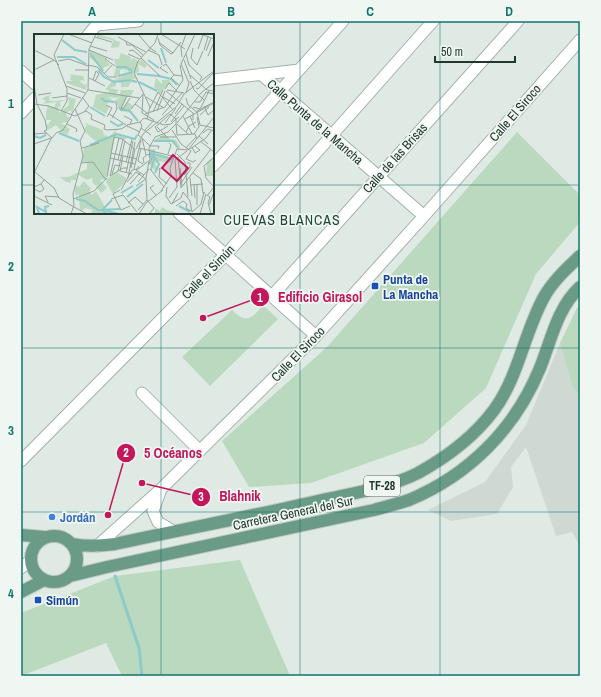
<svg xmlns="http://www.w3.org/2000/svg" width="601" height="697" viewBox="0 0 601 697" font-family="'Archivo Narrow',sans-serif">
<style>
.built{fill:#cfd9d3}
.green{fill:#bbd9be}
.lines{fill:none;stroke-linecap:round;stroke-linejoin:round}
.stream{stroke:#8dcaca;stroke-width:3}
.street-casing{stroke:#a3b1aa;stroke-width:13}
.primary-casing{stroke:#c1c7c5;stroke-width:14}
.street{stroke:#fff;stroke-width:11}
.primary{stroke:#699b86;stroke-width:12}
.grid{fill:none;stroke:#0f766e;stroke-width:1;stroke-opacity:0.55}
.transit-dot{fill:#1a4fb4;stroke:#f0f7f2;stroke-width:1.5}
.shop-dot{fill:#3f7fe0;stroke:#f0f7f2;stroke-width:1.5}
.labels{text-anchor:middle;dominant-baseline:central;stroke-width:3.5;stroke-linejoin:round;paint-order:stroke}
.shield{fill:#f0f7f2;stroke:#60716a;stroke-width:1}
.shield-label{font-size:12px;font-weight:bold;fill:#22382f}
.street-label{font-size:13px;fill:#22382f;stroke:#f0f7f2}
.transit-label{font-size:13px;font-weight:bold;fill:#164399;stroke:#f0f7f2;text-anchor:start}
.shop-label{font-size:13px;font-weight:bold;fill:#366cbe;stroke:#f0f7f2;text-anchor:start}
.neighbourhood-label{font-size:14px;letter-spacing:1px;fill:#204838;stroke:#f0f7f2}
.inset-river{fill:none;stroke:#8dcaca;stroke-width:2}
.inset-road{fill:none;stroke:#94a39c;stroke-width:1}
.view{fill:#c2185b;fill-opacity:0.15;stroke:#c2185b;stroke-width:2}
.inset-edge{fill:none;stroke:#22382f;stroke-width:2}
.leader{fill:none;stroke:#c2185b;stroke-width:1.5}
.callout-dot{fill:#c2185b;stroke:#f0f7f2;stroke-width:1.5}
.mark-label{font-size:12px;text-anchor:middle;font-weight:bold;fill:#fff}
.callout-label{font-size:14px;text-anchor:middle;font-weight:bold;fill:#c2185b;stroke:#f0f7f2;stroke-width:3.5;stroke-linejoin:round;paint-order:stroke}
.neatline{fill:none;stroke:#0f766e;stroke-width:1.5}
.grid-label{font-size:13px;text-anchor:middle;font-weight:bold;fill:#0f766e}
</style>
<rect width="100%" height="100%" fill="#e0eae4"/>
<path class="built" d="M560,343L572,385L580,397V546L572,532L556,536L526,447L511,467L513,487L497,514L451,521L428,510L485,482L526,425Z"/>
<path class="green" d="M517,132L580,195V222L536,274L486,388L424,443L311,483L249,487L222,441L327,347Z
M263,305L278,319L210,386L182,357L232,310C246,324 252,319 263,305Z
M580,305V397L572,385L560,343L577,308Z
M240,560L290,676H122L106,643L21,676V613L115,576Z"/>
<g class="lines">
<path class="stream" d="M115,576L139,648L142,676"/>
<g class="street-casing">
<path id="street" d="M96,25L138,21
M88,35L100,21
M21,71L35,84
M261,74L424,216
M213,80L299,70
M21,113L35,98
M213,166L343,21
M179,213L316,336
M272,296L518,21
M142,393L200,451
M21,461L231,249L433,21
M161,489L153,511L158,522L173,531
M97,546L162,488L316,336L424,216L580,40
M21,568L31,560"/>
</g>
<g class="primary-casing">
<path id="primary" d="M21,535L44,537
M31 559a23 23 0 1 1 46 0a23 23 0 1 1-46 0Z
M73,544C87,547 100,546 115,544C184,529 253,516 322,500C354,493 388,488 418,473C447,457 474,437 494,410C519,376 524,333 544,297C553,281 567,268 580,256
M70,576L107,567L374,510C385,507 397,504 409,500C469,475 515,429 540,368C551,341 557,308 580,287
M21,592L44,580"/>
</g>
<use href="#street" class="street"/>
<use href="#primary" class="primary"/>
</g>
<path class="grid" d="M161,21V35M300,21V676M440,21V676M21,185H35M213,185H580M161,213V676M21,348H580M21,512H580"/>
<g class="transit-dot">
<rect x="371" y="282" width="8" height="8" rx="2"/>
<rect x="34" y="596" width="8" height="8" rx="2"/>
</g>
<circle class="shop-dot" cx="52" cy="517" r="4"/>
<g class="labels">
<rect class="shield" x="364" y="476" width="36" height="20" rx="3"/>
<g class="shield-label">
<text x="382" y="486">TF-28</text>
</g>
<g class="street-label">
<text transform="translate(515 113) rotate(-49)">Calle El Siroco</text>
<text transform="translate(315 122) rotate(41)">Calle Punta de la Mancha</text>
<text transform="translate(395 158) rotate(-48)">Calle de las Brisas</text>
<text transform="translate(208 272) rotate(-46)">Calle el Simún</text>
<text transform="translate(298 354) rotate(-46)">Calle El Siroco</text>
<text transform="translate(293 513) rotate(-12)">Carretera General del Sur</text>
</g>
<g class="transit-label">
<text x="383" y="279">Punta de<tspan x="383" dy="15">La Mancha</tspan></text>
<text x="46" y="600">Simún</text>
</g>
<g class="shop-label">
<text x="60" y="517">Jordán</text>
</g>
<g class="neighbourhood-label">
<text x="282" y="220">CUEVAS BLANCAS</text>
</g>
</g>
<g transform="translate(34 34)">
<rect width="180" height="180" fill="#e0eae4"/>
<path d="M63,0L81,5L80,6L86,8L85,13L77,14L79,6L63,3ZM55,16L72,23L70,24L76,31L69,34L70,39L68,34L55,23L58,21ZM87,19L97,23L96,27L99,24L105,28L107,25L113,31L111,34L104,30L105,37L101,40L99,37L94,38L93,35L90,39L91,35L86,36V42H80L82,33L80,25H85ZM97,38L102,43L101,45H91L103,49L97,48L94,53H87V49L82,48V52L76,54L85,56L82,60H86L87,56H100L96,63L93,62L88,75L94,68L99,72L96,75L99,79L86,77L82,68L77,69L88,62L83,64L73,63L78,65L72,71L75,73L72,80L59,73L62,61L75,58V56H71L78,47ZM34,40L49,42L51,47L47,46L46,48L51,51L53,49L52,56L32,49V47H39L36,46L37,41ZM122,44L128,50V46H135L139,51L135,49L126,60L120,53ZM19,61L15,63L16,67L33,66L26,68L27,74L24,72L25,79L35,71L34,63L42,65L38,80L37,76L32,79L33,83H36L33,88L27,89L36,95L33,101L26,98L28,97L22,91L14,96L12,89L14,91L17,86H12V78L14,72L20,73L23,68L9,70L12,67L8,65L12,62ZM51,89L69,96L70,103L71,100L74,104L83,95L82,99L93,103L91,106L81,103L72,145L66,146L73,154L67,159L62,153L65,150L62,152L58,148L59,144L53,146L43,140L42,146H37V149L32,148L26,143H34L53,135V128L48,129L50,114L64,109L51,98V93L53,92ZM130,100L136,105L142,106L146,113L144,119V114L137,108L119,107ZM115,115H122L119,119L124,122L138,124V129L123,127L121,130L124,135L123,138L115,130L119,124ZM180,123V142H172L173,128ZM83,138L92,144V147L79,160L72,148L73,145ZM50,147L57,155L55,158L58,161L62,157L75,180H56L59,176L51,174L48,177L46,176L45,161H41V151L45,153ZM128,173L133,176L148,180H121V174L126,177Z" fill="#bbd9be"/>
<path class="inset-river" d="M28,6L41,16L53,18M127,14L132,29M56,19L69,37M23,23H40L52,30M114,26L125,34M82,33H92L98,37M64,36L70,43L80,48L96,46L103,48M103,40L125,42L137,45L143,51M84,42L99,38M105,48L123,57M67,64L71,67L81,68M56,73L71,82M85,73L87,76H95L104,87M76,87L84,92L89,90M25,99L45,107M0,102L6,104L12,101M120,107H139L144,114M56,111L83,100L101,105L103,101M121,118L119,121L125,130L121,139M116,119L139,125M116,119L120,125L117,136M87,159L99,152M93,163L109,150M42,165L51,167L64,176L86,175M145,172L156,178M73,177L85,180M5,180L3,173L12,178L11,173L15,172M73,180L68,176L78,166"/>
<path class="inset-road" d="M34,0L58,9M104,0L116,14L122,18M127,0L151,15M167,0L180,5M61,3L78,8M84,3L112,18M124,4L126,11L137,20L139,19M92,7L93,11H98L109,21M126,9L139,19M56,12L73,17M159,14L157,24L163,31L169,17M164,15L169,1M0,16L20,26M55,16L79,26M114,16L125,21L128,31M170,16L174,3M95,17L99,16L107,23M172,17L177,4M139,19L147,8M94,20L105,25M152,20L155,31L168,43L166,46M174,22L180,8M73,23L71,25L81,32M148,23L147,14L152,0M107,24L126,42M150,26L157,45M24,27L35,25L54,32M54,31L63,33L74,43H83M146,31L149,46M128,32L126,34L134,39M129,32L132,30L140,41L148,42M0,36L20,26L25,31M41,36H54M70,40L78,31M140,41L137,44L146,52M156,41L173,56L180,57M55,44L71,52M59,46L62,37L65,40L61,47M156,47L160,56L170,66M0,50L3,70L11,86L13,96L10,97L18,104M32,52L51,59M162,54L164,55L180,38M131,55L135,49L143,57M54,56L105,64M133,56L150,59M132,57L159,79V86M33,59L47,64M152,59L155,49L147,30L161,0M109,60L108,79L120,86M4,61L17,59M93,62L87,74L89,75L96,64M48,63L55,72L51,77M112,63L130,74M129,63L141,70M18,64L33,62M152,64L154,71L163,78L166,91L180,94M161,68H166L172,58L180,60M0,70L15,72L41,82L52,77L58,81L57,85L71,91L70,95L73,96L87,95L94,91M101,70L113,79M72,71L78,74L73,83M170,72L174,81L180,76M159,73L166,75L175,57M116,74L124,58L139,76M97,75L109,60M27,77L33,67V55L20,21L30,0M123,77L131,57M163,77L180,68M119,78L129,56M75,80L92,91M111,80L131,73L149,46M141,80L148,70M37,81L54,56L55,15L62,0M128,81L149,58M166,81L175,73M90,82L98,86L96,90M149,82L158,100M156,82L161,94M78,84L83,75L82,68M113,85L116,73L100,39L104,27L121,9L124,0M151,85L180,69M106,88L108,92L104,101L108,104L112,121M137,88L150,72M126,89L136,80L142,85L145,83M131,89L142,74M142,89L143,101L161,100L163,105M143,89L168,58L180,49M33,90L43,95L42,98M125,90L121,93L124,98L134,92M143,90L154,100M93,91L106,88L110,84L130,91L137,90L142,85V89M93,92L106,98M123,93L134,104M107,94L117,101M111,96L120,86M138,96L147,110L157,117M152,98L155,92L162,88M169,99L174,95L180,97M0,100L13,99M160,100L165,93L163,83M165,102L174,110M126,103H142M108,104L116,112H125L124,115M166,107L180,118M0,110L17,104M158,113L161,119L166,116L161,112M48,114L65,109M105,114L142,123M107,114L104,127L109,130M152,114L162,103M102,115L109,100L143,72L150,60L180,37M156,115L172,104L177,97M157,117L152,125L159,128L162,126M77,119L103,125M134,120L137,111L135,109M143,120L151,128L154,163M89,122L86,137L98,140M76,124L101,130M144,124L147,154M84,126L89,105M141,126L143,153M141,126L153,117M115,127L112,145L113,166L120,174L115,180M92,128L98,105M47,129L59,128L72,146M110,129L109,124L114,120L118,125L115,130M105,132L102,136L110,141M97,134L101,115M146,134L148,152M100,135L107,106M116,135L130,153M98,136L104,135L116,126L115,114L121,103L134,98L142,90M125,136L126,134L125,143L133,150M84,137L91,107M1,138L20,154L25,164M0,139L17,105L22,99L29,96L38,81M92,139L99,107M159,139L167,145L169,159M78,140L81,131L86,132M150,141L156,133V129H153M76,142L85,104M76,142L89,134H94M73,143L80,103L88,105L101,115M94,144L101,108M156,144L158,162M93,148L102,138L112,145M104,148L115,135M147,149L158,133M96,150L106,139M120,151L116,154L122,161M156,151L169,150M160,151L161,164M102,152L112,145M0,153L7,150L10,146M133,153L132,162L137,170L147,164L149,158L156,167L158,178L167,170L170,158V160M147,154L177,115M0,155L6,158L10,155L7,150M86,156L79,160L87,176L96,172M87,156L98,136M127,157L137,142L136,134L143,115L154,116L180,83M89,161L103,178M173,161L176,163L174,169L177,180M0,162L18,171M173,162L180,153L172,144L170,132L180,123M25,164L40,173M135,164L143,153M39,165L60,157L73,144M77,165L89,161M14,168L11,162L25,163M94,169L101,163L109,170M138,170L144,159M163,171V151M175,171L180,158M142,172L149,167L153,170L152,174L157,177M40,173L53,180M104,176L113,166M37,180L40,171L39,160L49,122L46,107L51,97L41,75M105,180L112,169L129,156M166,180L172,160"/>
<path class="view" d="M139,121L154,134L143,147L128,134Z"/>
<rect width="180" height="180" class="inset-edge"/>
</g>
<path class="leader" d="M203 318L260 297M108 515L126 453M142 483L201 497"/>
<g class="callout-dot">
<circle cx="203" cy="318" r="4"/>
<circle cx="108" cy="515" r="4"/>
<circle cx="142" cy="483" r="4"/>
<circle cx="260" cy="297" r="10"/>
<circle cx="126" cy="453" r="10"/>
<circle cx="201" cy="497" r="10"/>
</g>
<g class="mark-label">
<text x="260" y="302">1</text>
<text x="126" y="457">2</text>
<text x="201" y="501">3</text>
</g>
<g class="callout-label">
<text x="320" y="302">Edificio Girasol</text>
<text x="173" y="458">5 Océanos</text>
<text x="240" y="501">Blahnik</text>
</g>
<rect width="601" height="697" fill="none" stroke="#f0f7f2" stroke-width="44"/>
<path d="M435 56v6h80v-6" fill="none" stroke="#22382f" stroke-width="2"/>
<text x="441" y="56" font-size="12" fill="#22382f" stroke="#f0f7f2" stroke-width="3" paint-order="stroke">50 m</text>
<rect x="22" y="22" width="557" height="653" class="neatline"/>
<g class="grid-label">
<text x="92" y="16">A</text>
<text x="231" y="16">B</text>
<text x="370" y="16">C</text>
<text x="509" y="16">D</text>
<text x="11" y="108">1</text>
<text x="11" y="271">2</text>
<text x="11" y="435">3</text>
<text x="11" y="598">4</text>
</g>
</svg>
